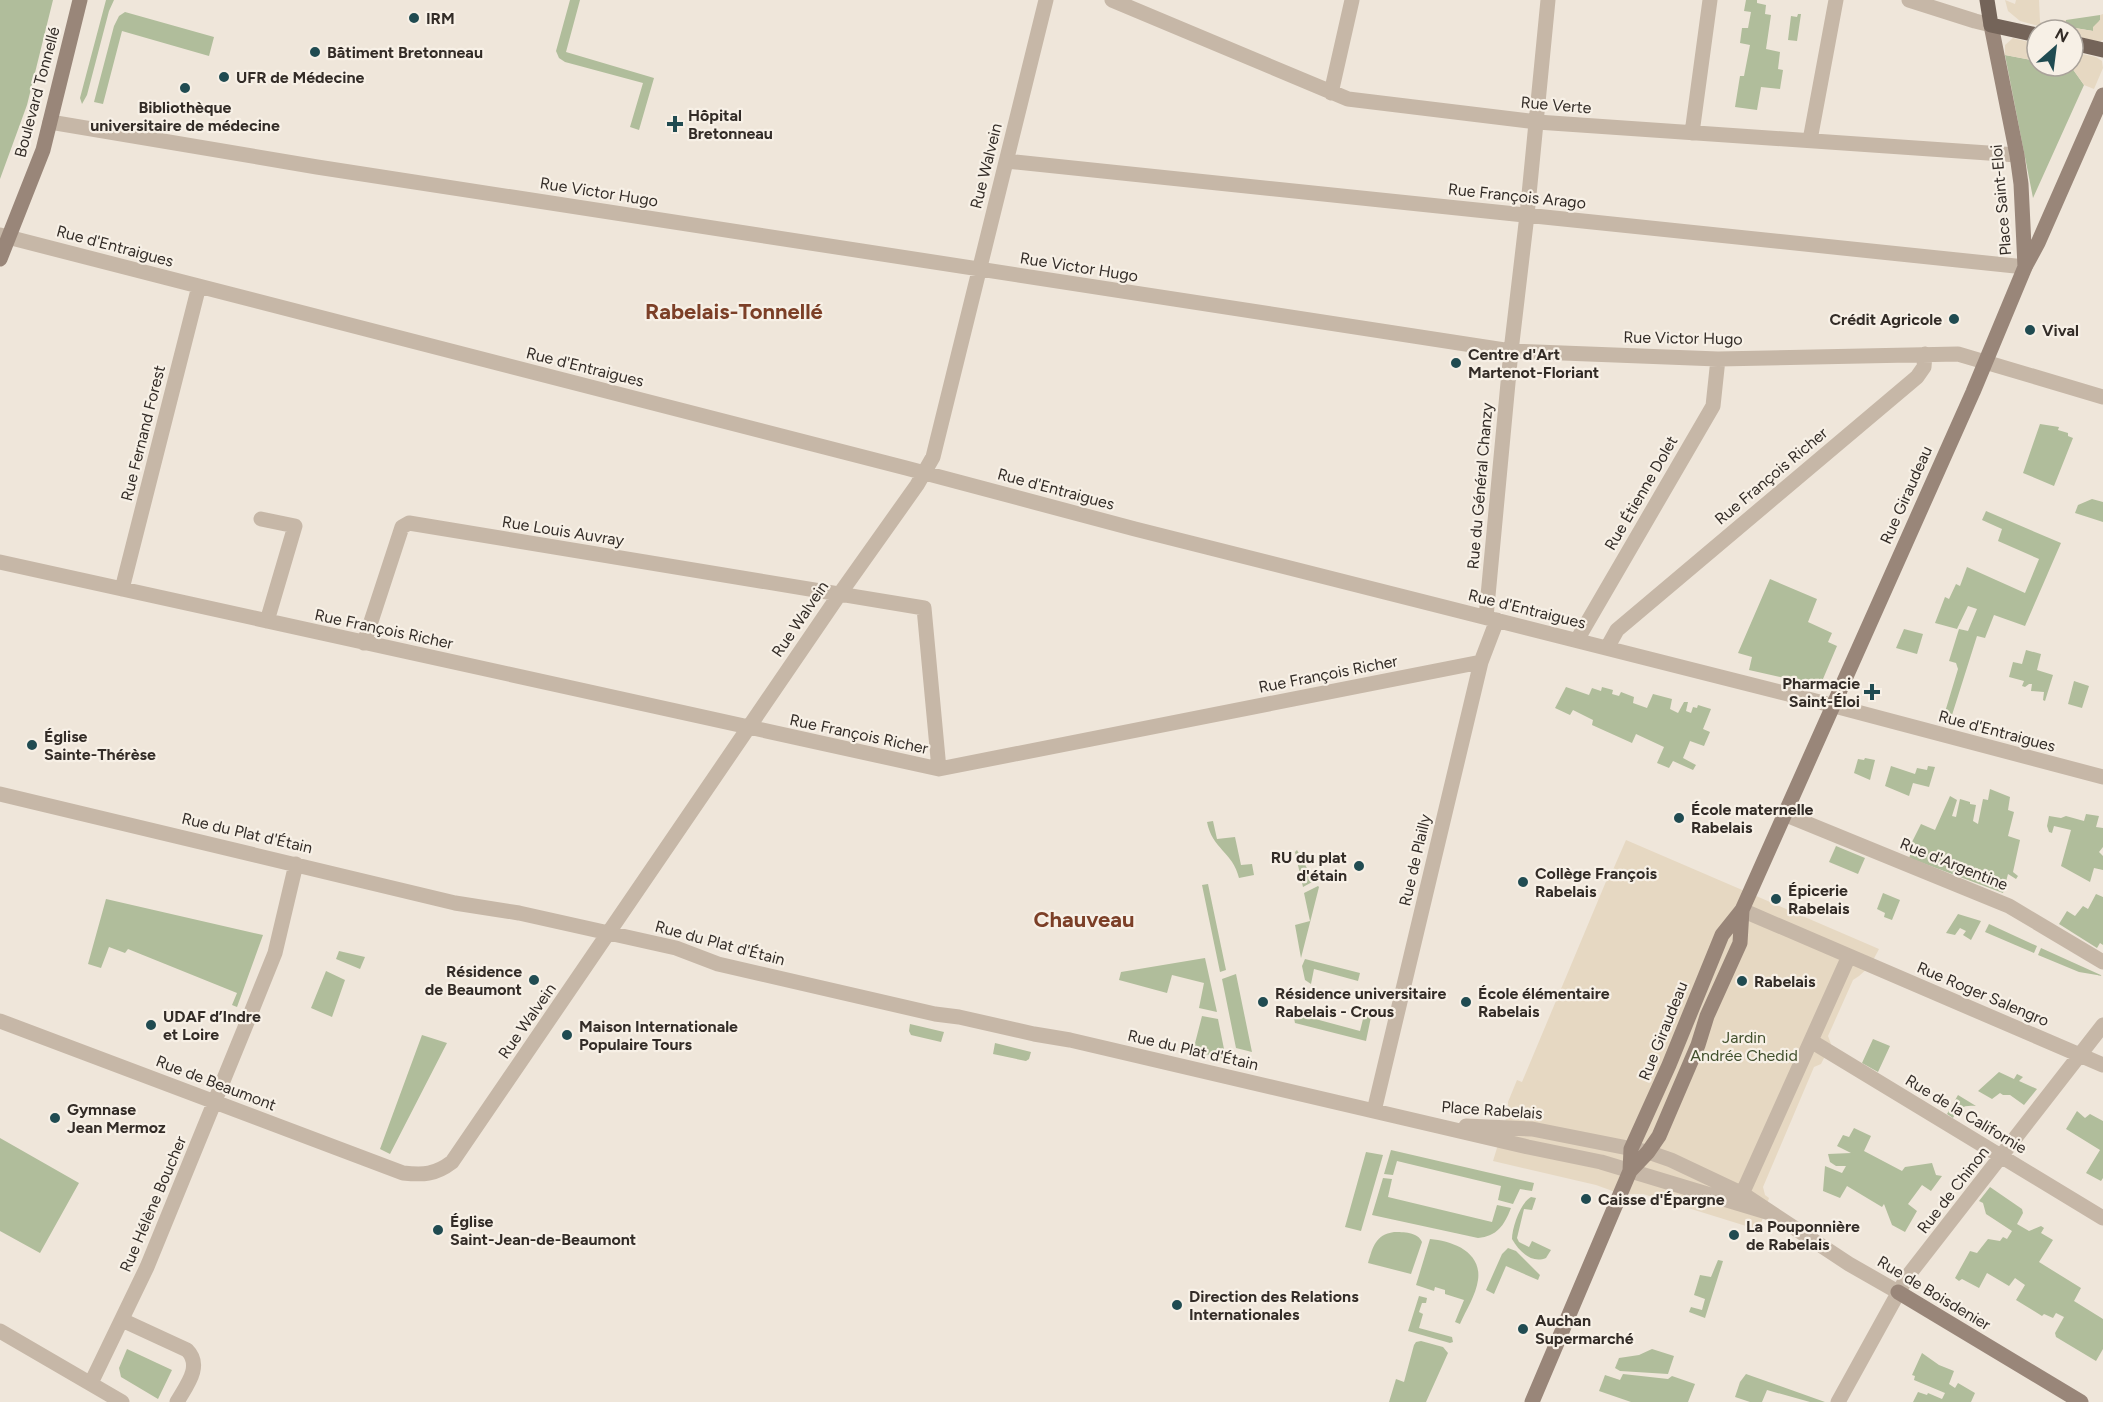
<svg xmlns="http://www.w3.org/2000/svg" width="2103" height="1402" viewBox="0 0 2103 1402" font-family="Figtree,sans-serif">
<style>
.green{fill:#b0bd9b}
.plaza{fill:#e6d8c2}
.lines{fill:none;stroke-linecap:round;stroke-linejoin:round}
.street{stroke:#c6b7a7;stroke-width:15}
.secondary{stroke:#998679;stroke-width:15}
.primary{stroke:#746459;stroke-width:15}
.poi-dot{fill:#204b51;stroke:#f7f0e6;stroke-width:2}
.labels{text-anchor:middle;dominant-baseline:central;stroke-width:4.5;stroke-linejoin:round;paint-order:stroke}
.poi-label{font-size:16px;font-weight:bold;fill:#332c27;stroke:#f7f0e6;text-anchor:start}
.street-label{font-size:16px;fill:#332c27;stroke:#f7f0e6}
.park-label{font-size:16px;fill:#41502d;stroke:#f7f0e6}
.district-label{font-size:22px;font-weight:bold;fill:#7c3f27;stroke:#f7f0e6}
</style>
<rect width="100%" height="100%" fill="#efe6da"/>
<path class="green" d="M0,0H53L27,105L0,179Z
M106,0H114L109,11L87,95L82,104L80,98Z
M570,0H580L566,52L654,78L639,130L630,127L643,83L565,62L559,58L556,51Z
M1746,0H1757V3L1766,5L1765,14L1771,15L1766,49L1780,52L1778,69L1783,70L1780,89L1761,87L1757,110L1735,107L1740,76H1744L1750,45L1740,43L1742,28H1748L1751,12L1744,11Z
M125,12L214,37L209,56L122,31L103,104L94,102L114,26L119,16Z
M1798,14H1801L1797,41L1788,40L1791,16L1797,17Z
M2100,15V20L2093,31L2069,27L2065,25L2066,20Z
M2005,55L2037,61V66L2072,68L2084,85L2033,198Z
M2040,424L2059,427L2058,430L2068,433V436L2073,438L2054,486L2023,473Z
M2092,499L2103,502V522L2075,513L2078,505Z
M1986,511L2061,543L2025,626L1994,615L1985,638L1977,636L1952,715L1945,712L1958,669L1956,663L1949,661L1959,629L1968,631L1977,609L1968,606L1957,629L1935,623L1945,597L1949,599L1956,584L1960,586L1967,567L2025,593L2039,559L1998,541L2002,529L1982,520Z
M1770,579L1817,599L1808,622L1832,633L1828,642L1837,646L1820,686L1749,670L1752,657L1738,653Z
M1904,629L1923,634L1917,654L1896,648Z
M2026,650L2041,654L2037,670L2053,675L2045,701L2043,700L2044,692L2031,691L2032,684H2029L2025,687L2022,686L2024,681L2009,677L2013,662L2022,664Z
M2074,681L2089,686L2082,708L2068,704Z
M1566,687L1589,695L1592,688L1601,691L1602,687L1613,690L1612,694L1619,696L1621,692L1634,697L1633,703L1647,708L1653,694L1672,699L1670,709L1678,713L1684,702H1688L1686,711L1691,713L1693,707L1697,708L1698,705L1711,709L1703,729L1710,732L1704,746L1690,741L1683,758L1696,765L1693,770L1673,761L1669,768L1657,763L1664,747L1636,734L1632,743L1592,725L1593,720L1573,710L1570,715L1555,708Z
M1865,758L1875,760L1870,780L1854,773L1858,759L1864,760Z
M1891,766L1915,774L1917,768L1927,770L1928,766L1935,767L1929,787L1913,783L1909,796L1885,786Z
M1990,789L2010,797L2008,810L2014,812L2008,836L2020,840L2013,872L2018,876L2016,879L2008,874L2003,893L1909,858L1914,845L1912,842L1921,824L1935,830L1950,796L1957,800L1952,816L1956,817L1960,799L1970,802V804L1976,805L1973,821L1978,824L1983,799L1988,800Z
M2086,814L2099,816L2096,827L2103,828V847L2099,852L2103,856V870L2094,868L2090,882L2061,866L2071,830L2054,826L2052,833L2049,832L2047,826L2049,816L2061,818L2066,816L2084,821Z
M1213,821L1217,839L1235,837L1241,865L1252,864L1254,875L1239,878C1233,852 1212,849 1207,822Z
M1836,846L1865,858L1858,874L1829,862Z
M1297,850L1314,881L1303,887L1295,852Z
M1208,884L1226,970L1220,972L1202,885Z
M1318,886L1319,887L1301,958L1295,925L1310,921L1304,893Z
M1883,893L1900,900L1892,920L1884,917L1885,913L1877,909Z
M2096,894L2103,897V945L2100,943L2097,948L2059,924L2067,911L2075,916L2083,906L2088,909Z
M106,899L263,935L237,1007L232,1005L237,993L128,949L125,953L109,947L101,968L88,964Z
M1958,914L1981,921L1971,940L1963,935L1966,931L1960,928L1955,935L1946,933Z
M1989,924L2037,946L2034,953L1985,932Z
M2041,948L2103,976L2079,972L2038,955Z
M339,951L365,957L360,969L336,959Z
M1205,958L1217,1012L1199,1008L1204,983L1172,975L1167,993L1119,980L1121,972Z
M1305,959L1360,973L1358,981L1314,969L1311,984L1305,980L1302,966Z
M326,971L345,980L332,1017L311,1008Z
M1236,974L1252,1052L1236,1048L1222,979Z
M1293,1013L1360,1031L1364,1015L1371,1017L1366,1041L1295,1023Z
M1202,1016L1218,1019L1226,1059L1193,1051Z
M910,1024L944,1032L941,1042L911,1035L909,1031Z
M422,1035L447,1043L390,1154L380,1149Z
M1873,1039L1890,1046L1878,1072L1862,1063Z
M995,1043L1031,1052L1029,1059L1026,1061L993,1054Z
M1999,1072L2014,1079L2017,1074L2023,1077L2019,1081L2037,1089L2024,1105L2010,1095H2003L2000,1093L1992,1099L1978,1091Z
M1958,1095L1976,1106C1964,1105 1959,1107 1953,1118L1947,1114Z
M2077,1111L2085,1118L2090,1114L2103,1121V1178L2101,1181L2086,1173L2100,1150L2066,1129Z
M1854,1128L1871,1136L1864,1151L1902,1171L1905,1167L1932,1163L1936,1175L1942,1176L1931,1191L1922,1185L1908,1204L1917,1211L1905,1232L1892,1225L1884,1204L1882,1207L1847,1186L1840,1198L1823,1191L1825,1166L1842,1173L1846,1166H1836L1830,1162L1828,1154L1851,1153L1837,1146L1843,1135L1849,1137Z
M0,1138L79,1183L40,1253L0,1231Z
M1391,1150L1534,1183L1532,1191L1520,1189L1513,1204L1498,1200L1501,1186L1397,1161L1393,1175L1384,1174Z
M1366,1152L1383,1155L1361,1231L1345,1227Z
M1383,1178L1392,1179L1388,1197L1492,1222L1497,1205L1511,1208C1504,1226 1497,1236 1478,1238L1372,1215Z
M1990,1187L2022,1209L2023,1213L2017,1224L2029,1231L2041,1226L2044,1228L2041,1233L2053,1240L2039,1262L2081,1288L2074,1301L2103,1319V1349L2096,1361L2056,1337L2055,1333L2064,1317L2056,1313L2053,1318L2044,1314L2042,1316L2016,1300L2025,1285L2015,1278L2009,1286L1987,1273L1979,1288L1962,1279L1959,1281L1955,1278L1970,1251L1977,1253L1988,1239L2000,1241L2003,1237L2007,1239L2012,1231L1986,1214L1983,1203L1979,1201Z
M1531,1197L1536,1198L1532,1210L1524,1209L1517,1238L1519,1242L1529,1247L1532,1241L1551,1250L1546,1258C1531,1264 1519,1251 1512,1239C1512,1227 1521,1202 1531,1197Z
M1394,1232C1403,1232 1418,1232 1422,1242L1411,1274L1368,1263C1373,1247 1375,1235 1394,1232Z
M1430,1239C1453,1241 1482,1252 1478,1280C1476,1295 1466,1310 1460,1324L1455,1322L1464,1300L1445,1294V1290L1435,1287L1434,1291L1416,1285Z
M1508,1248L1516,1251L1540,1275L1538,1280L1506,1266L1494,1294L1486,1290L1502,1254Z
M1718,1260L1723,1261L1705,1318L1689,1312L1691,1307L1702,1310L1705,1299L1694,1295L1700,1275L1711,1277Z
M1419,1296L1427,1298L1426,1303H1422L1419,1312L1423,1314L1419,1328L1452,1337L1453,1342L1450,1343L1408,1331Z
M1421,1341L1443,1347L1448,1353L1426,1402H1389L1396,1379L1404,1382L1414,1345L1416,1342Z
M127,1349L172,1370L158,1399L121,1377L119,1368Z
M1652,1349L1674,1356L1668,1374L1620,1371L1615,1368L1619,1358L1639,1355Z
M1922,1353L1939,1365L1954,1371L1949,1384L1955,1388L1958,1383L1975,1393L1971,1402H1913L1918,1392L1927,1395L1928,1393L1942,1399L1945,1393L1914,1380L1915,1376L1912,1375Z
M1623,1374L1668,1379L1672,1376L1695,1384L1688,1402H1631L1599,1391L1605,1375L1620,1380Z
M1746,1374L1825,1402H1810L1767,1390L1762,1402H1750L1735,1397L1740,1382Z"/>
<path class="plaza" d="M2005,0L2015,4L2016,0H2039L2040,22L2043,24L2066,20L2065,25L2069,27L2093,31V27L2100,20V15L2103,14V40L2098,42L2073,35V30H2054L2020,21L2008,11Z
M2013,38L2037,44V61L2005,55V45Z
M2073,52L2096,57L2102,61L2103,68L2094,89L2084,85L2072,68L2063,66H2073Z
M1626,840L1879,949L1870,966L1859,976L1853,980L1828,1036L1831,1044L1821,1064L1814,1067L1763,1187L1765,1195L1769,1198L1759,1230L1643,1194H1621L1596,1185L1493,1161L1508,1112V1102L1517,1080L1522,1082L1610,872H1612Z"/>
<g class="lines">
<path class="street" d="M1112,0L1348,99L1537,122L2017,155
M1909,0L1975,21L1991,25
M1331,93L1352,0
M50,122L317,167L1511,351L1718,359L1958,354L2103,397
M1692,133L1710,0
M1810,140L1836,0
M1006,161L2025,267
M0,235L906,468L1135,529L1808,699L2103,777
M261,519L295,526L267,621
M0,562L939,769L1481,662
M122,589L199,286
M1486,617L1511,351L1527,215L1548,0
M1577,640L1713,406L1718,359
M364,643L402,527L409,523L924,608L939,769
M1607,648L1617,630L1917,377L1924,367L1925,354
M0,794L455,903L519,913L676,948L718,964L935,1014L959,1017L1034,1034L1070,1040L1528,1147L1601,1162L1770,1213
M1784,814L2009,906L2103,962
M1742,910L2103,1065
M0,1021L403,1173C423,1175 435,1175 452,1162L839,595L917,485L933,457L1046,0
M1811,1041L2103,1218
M1374,1111L1481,662L1497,620
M1466,1126L1532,1129L1648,1152L1671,1160L1743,1194L1849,1264L1898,1292
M1738,1203L1849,956
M122,1320L187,1350C203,1366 186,1386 177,1402
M0,1331L122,1402
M91,1383L147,1267L248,1020L275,953L296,864
M1838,1402L1907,1277L2103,1025"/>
<path class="secondary" d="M1991,25L2017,155L2021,184L2025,267
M0,259L43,150L80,0
M1630,1171L1648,1152L1659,1136L1698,1045L1707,1016L1740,943L1742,910
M1898,1292L2081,1402
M1532,1402L1630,1171L1631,1149L1669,1065L1722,935L1742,910L1973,392L2025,267L2038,243L2103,95"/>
<path class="primary" d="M1987,0L1991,25L2037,35
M2073,43L2103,50"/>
</g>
<g class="poi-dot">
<circle cx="414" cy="18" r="6"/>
<circle cx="315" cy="52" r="6"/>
<circle cx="224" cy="77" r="6"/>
<circle cx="185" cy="88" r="6"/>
<path d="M672 115h6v6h6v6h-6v6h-6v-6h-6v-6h6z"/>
<circle cx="1954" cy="319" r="6"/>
<circle cx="2030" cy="330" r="6"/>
<circle cx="1456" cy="363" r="6"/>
<path d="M1869 683h6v6h6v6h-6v6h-6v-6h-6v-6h6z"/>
<circle cx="32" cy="745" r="6"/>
<circle cx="1679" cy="818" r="6"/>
<circle cx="1359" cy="866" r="6"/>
<circle cx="1523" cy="882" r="6"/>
<circle cx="1776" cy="899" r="6"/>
<circle cx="534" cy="980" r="6"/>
<circle cx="1742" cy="981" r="6"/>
<circle cx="1263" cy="1002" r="6"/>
<circle cx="1466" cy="1002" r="6"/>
<circle cx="151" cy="1025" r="6"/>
<circle cx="567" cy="1035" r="6"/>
<circle cx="55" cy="1118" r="6"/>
<circle cx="1586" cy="1199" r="6"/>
<circle cx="438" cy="1230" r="6"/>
<circle cx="1734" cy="1235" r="6"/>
<circle cx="1177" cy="1305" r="6"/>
<circle cx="1523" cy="1329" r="6"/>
</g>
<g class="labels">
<g class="poi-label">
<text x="426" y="18">IRM</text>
<text x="327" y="52">Bâtiment Bretonneau</text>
<text x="236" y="77">UFR de Médecine</text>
<text x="185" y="107" text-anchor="middle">Bibliothèque<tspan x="185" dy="18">universitaire de médecine</tspan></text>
<text x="688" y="115">Hôpital<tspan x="688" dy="18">Bretonneau</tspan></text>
<text x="1942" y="319" text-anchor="end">Crédit Agricole</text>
<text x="2042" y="330">Vival</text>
<text x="1468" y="354">Centre d'Art<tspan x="1468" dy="18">Martenot-Floriant</tspan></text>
<text x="1860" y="683" text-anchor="end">Pharmacie<tspan x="1860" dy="18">Saint-Éloi</tspan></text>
<text x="44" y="736">Église<tspan x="44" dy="18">Sainte-Thérèse</tspan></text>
<text x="1691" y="809">École maternelle<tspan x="1691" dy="18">Rabelais</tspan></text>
<text x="1347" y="857" text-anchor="end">RU du plat<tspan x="1347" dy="18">d'étain</tspan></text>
<text x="1535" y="873">Collège François<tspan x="1535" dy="18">Rabelais</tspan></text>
<text x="1788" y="890">Épicerie<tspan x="1788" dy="18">Rabelais</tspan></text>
<text x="522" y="971" text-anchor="end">Résidence<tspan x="522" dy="18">de Beaumont</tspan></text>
<text x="1754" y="981">Rabelais</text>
<text x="1275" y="993">Résidence universitaire<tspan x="1275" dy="18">Rabelais - Crous</tspan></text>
<text x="1478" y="993">École élémentaire<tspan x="1478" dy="18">Rabelais</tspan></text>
<text x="163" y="1016">UDAF d’Indre<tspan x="163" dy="18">et Loire</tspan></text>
<text x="579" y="1026">Maison Internationale<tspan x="579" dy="18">Populaire Tours</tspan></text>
<text x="67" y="1109">Gymnase<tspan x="67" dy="18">Jean Mermoz</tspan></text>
<text x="1598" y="1199">Caisse d'Épargne</text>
<text x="450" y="1221">Église<tspan x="450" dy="18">Saint-Jean-de-Beaumont</tspan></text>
<text x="1746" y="1226">La Pouponnière<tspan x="1746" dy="18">de Rabelais</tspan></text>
<text x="1189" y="1296">Direction des Relations<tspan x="1189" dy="18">Internationales</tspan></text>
<text x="1535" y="1320">Auchan<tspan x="1535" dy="18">Supermarché</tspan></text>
</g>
<g class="street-label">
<text transform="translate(37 92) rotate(-75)">Boulevard Tonnellé</text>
<text transform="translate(1556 105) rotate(5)">Rue Verte</text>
<text transform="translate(986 166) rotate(-76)">Rue Walvein</text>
<text transform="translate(599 192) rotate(9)">Rue Victor Hugo</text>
<text transform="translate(1517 196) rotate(6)">Rue François Arago</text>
<text transform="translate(2001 200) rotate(-95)">Place Saint-Eloi</text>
<text transform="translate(115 246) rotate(15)">Rue d'Entraigues</text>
<text transform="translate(1079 267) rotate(9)">Rue Victor Hugo</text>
<text transform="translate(1683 338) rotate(1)">Rue Victor Hugo</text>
<text transform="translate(585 367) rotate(14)">Rue d'Entraigues</text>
<text transform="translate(143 433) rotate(-76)">Rue Fernand Forest</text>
<text transform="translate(1771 476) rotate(-40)">Rue François Richer</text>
<text transform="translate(1480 486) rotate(-85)">Rue du Général Chanzy</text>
<text transform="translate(1056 489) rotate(15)">Rue d'Entraigues</text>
<text transform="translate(1641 493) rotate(-60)">Rue Étienne Dolet</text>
<text transform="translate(1906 495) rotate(-66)">Rue Giraudeau</text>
<text transform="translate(563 531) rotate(9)">Rue Louis Auvray</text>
<text transform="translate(1527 609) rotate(14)">Rue d'Entraigues</text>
<text transform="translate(800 619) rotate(-56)">Rue Walvein</text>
<text transform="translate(384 629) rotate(12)">Rue François Richer</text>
<text transform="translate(1328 674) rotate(-11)">Rue François Richer</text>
<text transform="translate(1997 731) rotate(15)">Rue d'Entraigues</text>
<text transform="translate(859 734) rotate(12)">Rue François Richer</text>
<text transform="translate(247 833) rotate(13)">Rue du Plat d'Étain</text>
<text transform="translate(1415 860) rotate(-77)">Rue de Plailly</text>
<text transform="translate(1954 864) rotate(22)">Rue d'Argentine</text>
<text transform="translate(720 943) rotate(15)">Rue du Plat d'Étain</text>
<text transform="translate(1983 994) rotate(23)">Rue Roger Salengro</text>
<text transform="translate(527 1021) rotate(-55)">Rue Walvein</text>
<text transform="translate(1663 1031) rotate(-68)">Rue Giraudeau</text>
<text transform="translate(1193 1050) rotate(13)">Rue du Plat d'Étain</text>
<text transform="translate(216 1083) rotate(21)">Rue de Beaumont</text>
<text transform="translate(1492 1110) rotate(4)">Place Rabelais</text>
<text transform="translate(1966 1114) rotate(31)">Rue de la Californie</text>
<text transform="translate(1953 1190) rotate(-52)">Rue de Chinon</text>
<text transform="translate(153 1204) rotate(-67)">Rue Hélène Boucher</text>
<text transform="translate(1934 1293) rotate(31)">Rue de Boisdenier</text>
</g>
<g class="park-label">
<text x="1744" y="1037">Jardin<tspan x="1744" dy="18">Andrée Chedid</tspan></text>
</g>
<g class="district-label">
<text x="734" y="311">Rabelais-Tonnellé</text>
<text x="1084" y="919">Chauveau</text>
</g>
</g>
<g transform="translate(2055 48) rotate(28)"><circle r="28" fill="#f7f0e6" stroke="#a9a29a" stroke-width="1.5"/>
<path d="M0-4.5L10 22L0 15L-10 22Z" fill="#204b51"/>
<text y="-9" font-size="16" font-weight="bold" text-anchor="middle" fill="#332c27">N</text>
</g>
</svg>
